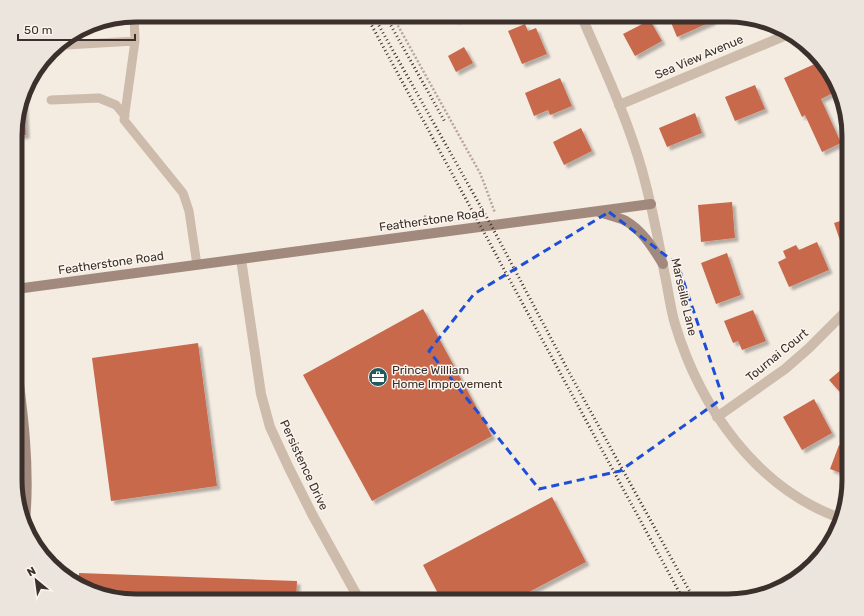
<svg xmlns="http://www.w3.org/2000/svg" width="864" height="616" viewBox="0 0 864 616" font-family="Rubik,sans-serif">
<style>
.building{fill:#c8694b;filter:url(#shadow)}
.lines{fill:none;stroke-linecap:round;stroke-linejoin:round}
.path{stroke:#b9a596;stroke-width:2.5;stroke-dasharray:2 2;stroke-linecap:butt}
.lane{stroke:#cdbbac;stroke-width:9}
.street{stroke:#cdbbac;stroke-width:10}
.secondary{stroke:#a18a7d;stroke-width:10}
.rail{stroke:#3b302b;stroke-width:3;stroke-dasharray:1 3;stroke-linecap:butt}
.marked{fill:none;stroke:#1d4ed8;stroke-width:3;stroke-dasharray:8 5;stroke-linejoin:round}
.labels{text-anchor:middle;dominant-baseline:central;stroke-width:3;stroke-linejoin:round;paint-order:stroke}
.street-label{font-size:12px;fill:#3b302b;stroke:#fbf5ee}
.poi-label{font-size:12px;fill:#3b302b;stroke:#fbf5ee;text-anchor:start}
.rim{fill:none;stroke:#3b302b;stroke-width:5}
</style>
<defs>
<filter id="shadow"><feDropShadow dx="3.5" dy="3.5" stdDeviation="1" flood-color="#0004"/></filter>
</defs>
<rect width="100%" height="100%" fill="#f4ebe1"/>
<path class="building" d="M453,15H467L455,21Z
M668,15H710L713,21L677,37Z
M650,20L662,41L635,56L623,34Z
M525,24L528,31L536,28L547,54L522,64L508,31Z
M464,47L473,63L456,72L448,56Z
M819,62L833,93L821,99L841,143L822,152L805,115L802,117L784,78Z
M560,78L572,106L550,115L548,110L534,116L525,93Z
M755,85L765,109L735,121L725,97Z
M24,96L26,135L16,136V120Z
M695,113L702,133L667,147L659,128Z
M581,128L592,151L564,165L553,142Z
M732,202L735,238L701,242L698,205Z
M849,218V254L845,255L834,223Z
M817,242L829,270L789,287L778,262L786,258L783,251L796,245L799,250Z
M727,253L741,295L716,304L701,263Z
M423,309L492,436L372,501L303,375Z
M753,310L766,341L742,350L738,341L733,343L724,321Z
M198,343L217,486L111,501L92,358Z
M849,363V402L829,380Z
M814,399L832,433L802,450L783,417Z
M839,445L849,449V476L830,469Z
M552,497L586,562L512,601H442L423,565Z
M79,573L297,581L296,601H129L97,594L79,585Z"/>
<g class="lines">
<path class="path" d="M392,15L480,173L484,183L495,213
M424,216L433,220"/>
<path class="lane" d="M134,15L135,41L124,120L183,193L189,211L197,265
M66,45L135,41
M51,100L99,98L116,105L125,116"/>
<path class="street" d="M581,15C603,66 627,117 642,170C651,203 658,237 664,271C668,288 670,307 675,324C700,407 757,490 843,519
M619,105L789,34
M241,259L261,394L270,427L288,466L312,514L360,601
M717,417L785,369L809,348L849,308"/>
<path class="secondary" d="M599,212C608,215 618,217 626,221C643,231 653,248 663,264
M16,289L651,204
M16,361C23,413 30,468 25,521"/>
<path class="rail" d="M366,15L684,601
M373,15L491,225L571,376L695,601
M385,15L445,122"/>
</g>
<path class="marked" d="M609,212L678,265L723,398L620,471L539,489L429,351L474,294Z"/>
<defs>
<g id="office-disc" transform="scale(1)"><circle r="9.5" fill="#1f5a5e" stroke="#fbf5ee"/><path d="M-6-3h4V-5.5h4V-3h4V5H-6ZM-1-4.5V-3h2v-1.5ZM-6 0V1H6V0Z" fill="#fff"/></g>
</defs>
<g fill-rule="evenodd">
<use href="#office-disc" x="378" y="377"/>
</g>
<g class="labels">
<g class="street-label">
<text transform="translate(699 57) rotate(-23)">Sea View Avenue</text>
<text transform="translate(432 220) rotate(-8)">Featherstone Road</text>
<text transform="translate(111 263) rotate(-8)">Featherstone Road</text>
<text transform="translate(684 297) rotate(77)">Marseille Lane</text>
<text transform="translate(777 355) rotate(-39)">Tournai Court</text>
<text transform="translate(304 465) rotate(65)">Persistence Drive</text>
</g>
<g class="poi-label">
<text x="392" y="370">Prince William<tspan x="392" dy="14">Home Improvement</tspan></text>
</g>
</g>
<path d="M0 0H864V616H0ZM136 22H728A114 114 0 0 1 842 136V480A114 114 0 0 1 728 594H136A114 114 0 0 1 22 480V136A114 114 0 0 1 136 22Z" fill="#ece5de" fill-rule="evenodd"/>
<path class="rim" d="M136 22H728A114 114 0 0 1 842 136V480A114 114 0 0 1 728 594H136A114 114 0 0 1 22 480V136A114 114 0 0 1 136 22Z"/>
<g transform="translate(36 580) rotate(331)" stroke="#fbf5ee" stroke-width="3" paint-order="stroke">
<path d="M0-3L7 15L0 10L-7 15Z" fill="#3b302b"/>
<text y="-6" font-size="11" font-weight="bold" text-anchor="middle" fill="#3b302b">N</text>
</g>
<path d="M18 34v6h117v-6" fill="none" stroke="#3b302b" stroke-width="2"/>
<text x="24" y="34" font-size="12" fill="#3b302b" stroke="#fbf5ee" stroke-width="3" paint-order="stroke">50 m</text>
</svg>
